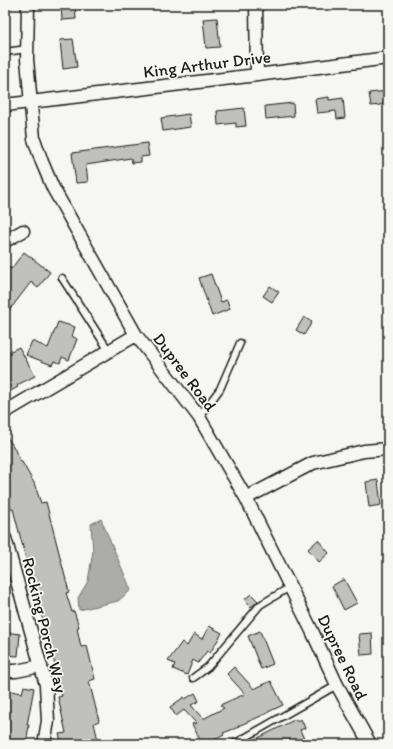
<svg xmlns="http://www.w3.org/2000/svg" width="393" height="749" viewBox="0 0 393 749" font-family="Itim,sans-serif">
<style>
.water{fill:#acaca9;stroke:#727271}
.building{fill:#c0c0bd;stroke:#1c1c1c}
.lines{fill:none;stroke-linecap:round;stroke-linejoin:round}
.service-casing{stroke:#1c1c1c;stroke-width:9}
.minor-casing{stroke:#1c1c1c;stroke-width:15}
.service{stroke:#f6f6f2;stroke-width:6}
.minor{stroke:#f6f6f2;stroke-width:12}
.labels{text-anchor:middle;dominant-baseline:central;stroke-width:3.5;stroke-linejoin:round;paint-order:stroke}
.street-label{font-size:17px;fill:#1c1c1c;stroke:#f6f6f2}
</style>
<rect width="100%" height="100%" fill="#f6f6f2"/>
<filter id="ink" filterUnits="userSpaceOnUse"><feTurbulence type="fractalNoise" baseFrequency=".025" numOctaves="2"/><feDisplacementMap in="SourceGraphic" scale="8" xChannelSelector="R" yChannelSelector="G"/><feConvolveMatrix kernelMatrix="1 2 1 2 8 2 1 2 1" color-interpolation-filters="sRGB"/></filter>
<g filter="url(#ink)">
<path class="water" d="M101,519L131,590L118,601L79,610L78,598L88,581L93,551L91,524Z"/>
<path class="building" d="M61,5H75L76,19L62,20Z
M217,18L220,47L206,48L203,19Z
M73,39L77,67L63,69L60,40Z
M388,91V104L371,106L369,93Z
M329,97V100L343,98L345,118L337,119L336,111L317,113L315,99Z
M293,103L294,116L266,119L265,106Z
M244,108L246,126L236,127V123L218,125L217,111Z
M189,114L191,127L163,131L161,118Z
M147,143L149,156L141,157V162L132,163L131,158L86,165L88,182L76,183L72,153Z
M24,252L50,272L38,288L31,282L5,316V264L11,269Z
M211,274L221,302L227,300L230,309L212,316L199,278Z
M270,286L279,292L272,302L263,296Z
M304,317L312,322L304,335L296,330Z
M58,322L75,327L72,336L77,339L69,360L62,357L60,363L54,361L52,365L26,355L32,341L48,348Z
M19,347L35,376L17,385L18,387L5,394V354Z
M5,434L13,446L21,462H22L34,483L41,503L46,502L69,592L66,593L72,612L74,611L79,627L77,628L81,647L87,646L95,679L89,681L99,721L94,723L98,740L83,744H62L59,734L66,733L58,697L62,696L48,635H46L43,620L37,601L13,509H11L5,491Z
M378,480L381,505L369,507L366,482Z
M318,540L329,553L319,562L308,549Z
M344,579L357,603L344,610L332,586Z
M251,594L258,601L251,607L244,600Z
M209,626L222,633L210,653L207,651L198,663L193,660L187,675L173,669L175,664L168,661L182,642L187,646L194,634L202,639Z
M260,631L273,664L261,669L248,636Z
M5,632L20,634L18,656L5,655Z
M372,633L373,654L361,655L359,634Z
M234,667L254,689L271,681L283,705L268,712V713L238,726L239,727L223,733L224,735L206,744L204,740L201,742L192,724L196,723L184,710L176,716L170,707L184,697L185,699L195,693L199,701L191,705L203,719L224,708L220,705L245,694L227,674Z
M24,686L34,688L27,725H29L26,744H5V690L22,693Z
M296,719V721L301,719L305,728L300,730L305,741L296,744H246Z"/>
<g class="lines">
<g class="service-casing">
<path id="service" d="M5,52L27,49
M62,278L109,351
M199,417L220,389L240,343
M193,678L208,667L260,605L290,587
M234,744L337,685"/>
</g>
<g class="minor-casing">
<path id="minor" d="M28,5L27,59L34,139L42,162L53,188L136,335L199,417L246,498L312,631L337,685L370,744
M256,5L257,75
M5,105L257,75L388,58
M5,241L23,231
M5,412L136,335
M246,498L313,463L364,451L388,449
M5,538L46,685L48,721L44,744
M5,671H16L41,666"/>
</g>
<use href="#service" class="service"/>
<use href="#minor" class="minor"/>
</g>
</g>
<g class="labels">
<g class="street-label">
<text transform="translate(207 64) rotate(-7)">King Arthur Drive</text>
<text transform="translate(185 372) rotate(53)">Dupree Road</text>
<text transform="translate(45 625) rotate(76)">Rocking Porch Way</text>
<text transform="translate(343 657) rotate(64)">Dupree Road</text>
</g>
</g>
<rect width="393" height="749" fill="none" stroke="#f6f6f2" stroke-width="20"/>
<rect x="10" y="10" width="373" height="729" fill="none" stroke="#1c1c1c" stroke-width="1.5" filter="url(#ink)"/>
</svg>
